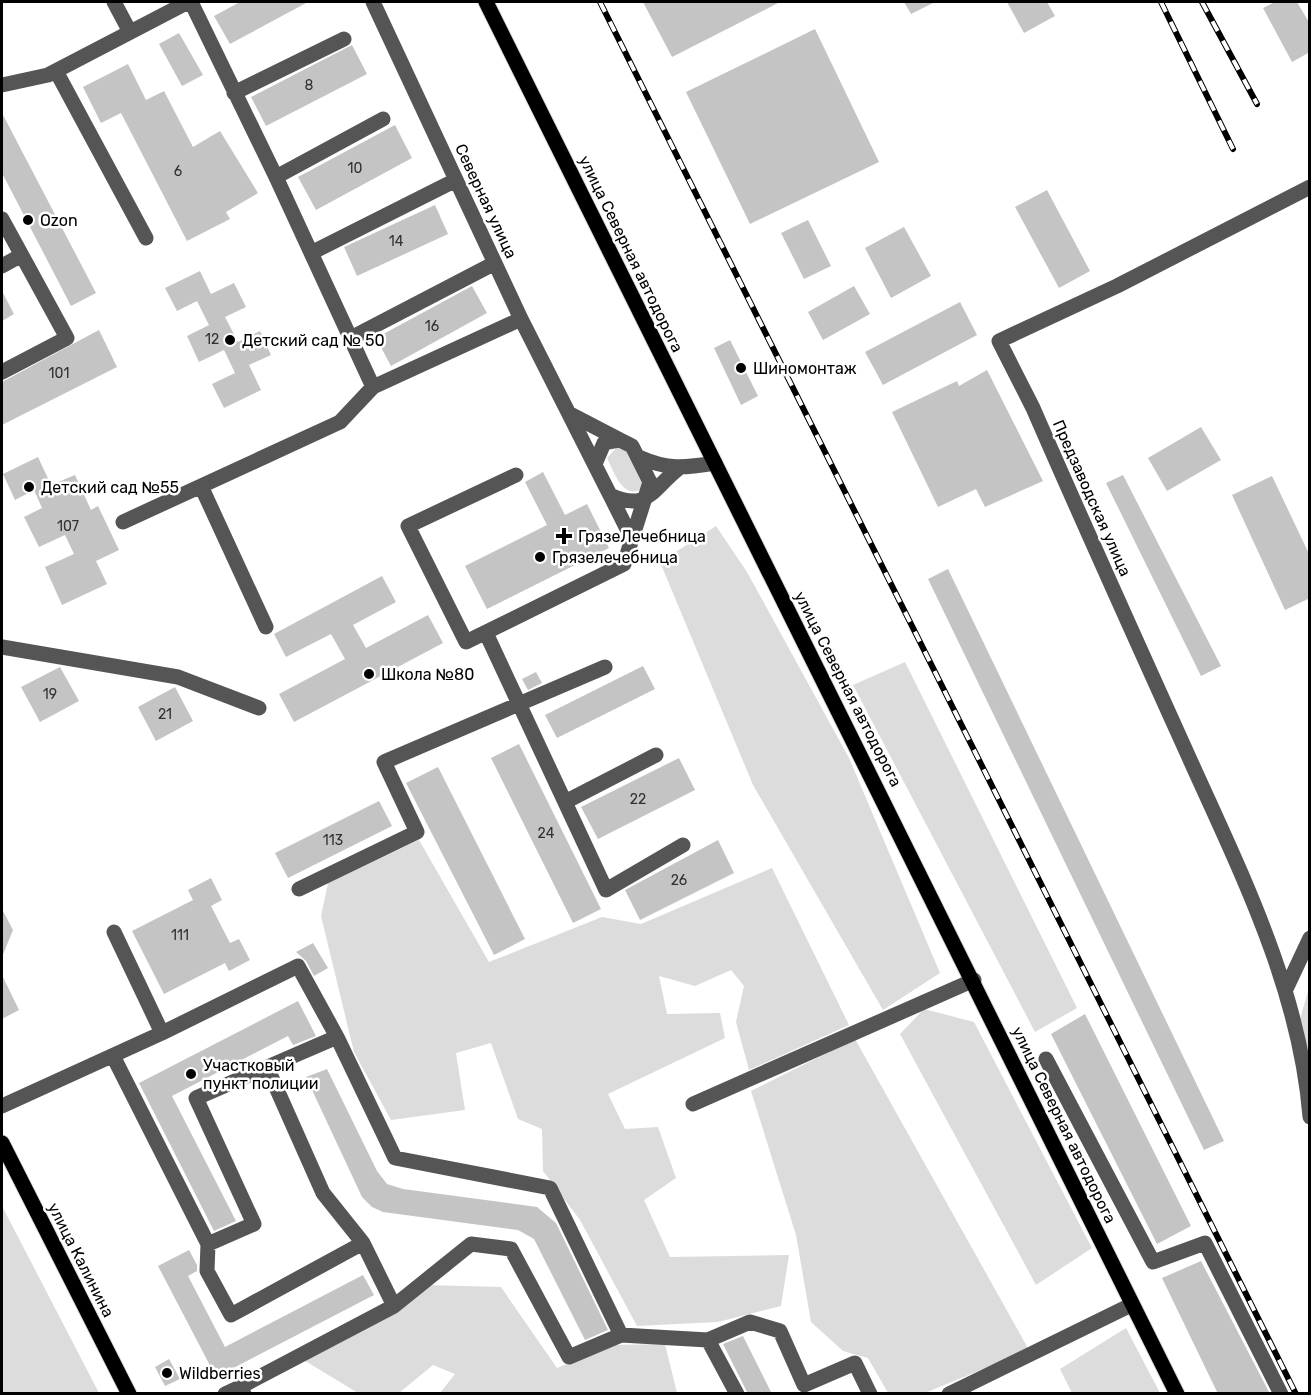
<svg xmlns="http://www.w3.org/2000/svg" width="1311" height="1395" viewBox="0 0 1311 1395" font-family="Rubik,sans-serif">
<style>
.green{fill:#dcdcdc}
.building{fill:#c4c4c4}
.lines{fill:none;stroke-linecap:round;stroke-linejoin:round}
.major-casing{stroke:#dbdbdb;stroke-width:17}
.minor{stroke:#555;stroke-width:15}
.major{stroke:#000;stroke-width:15}
.rail-casing{stroke:#000;stroke-width:6}
.rail{stroke:#fff;stroke-width:4;stroke-dasharray:11;stroke-linecap:butt}
.poi-dot{fill:#000;stroke:#fff;stroke-width:2}
.labels{text-anchor:middle;dominant-baseline:central;stroke-width:5;stroke-linejoin:round;paint-order:stroke}
.number-label{font-size:14px;fill:#313131}
.street-label{font-size:16px;fill:#000;stroke:#fff}
.poi-label{font-size:16px;fill:#000;stroke:#fff;text-anchor:start}
</style>
<rect width="100%" height="100%" fill="#fff"/>
<path class="green" d="M617,447L627,449L644,481L642,489C623,500 614,472 607,458Z
M716,526L747,572L849,758L940,973L883,1010L753,785L660,562Z
M905,662L1077,1008L1035,1032L853,685Z
M419,840L489,962L602,917L641,924L772,868L849,1025L749,1070L736,1022L744,986L731,970L695,986L659,976L667,1014L720,1013L725,1038L608,1094L625,1129L658,1127L676,1178L644,1200L670,1257L789,1255L781,1306L718,1322L637,1326L580,1220L543,1171L542,1129L518,1119L491,1043L456,1053L465,1110L391,1120L354,1052L321,916L328,883Z
M1309,988V1075L1297,1029Z
M924,1009L974,1022L1092,1248L1036,1285L900,1034Z
M855,1039L1029,1350L925,1393H888L868,1358L843,1351L811,1322L796,1235L751,1091Z
M2,1206L99,1393H2Z
M427,1285L501,1287L557,1368L611,1345L665,1344L677,1393H440L455,1374L433,1365L399,1393H358L292,1353Z
M1126,1328L1160,1393H1072L1060,1369Z"/>
<path class="building" d="M240,2H308L230,44L214,16Z
M643,2H780L672,57Z
M904,2H935L911,14Z
M1007,2H1047L1055,16L1024,33Z
M1275,2H1297L1310,24V52L1292,62L1263,8Z
M815,29L879,162L750,224L686,92Z
M179,33L203,75L182,86L159,44Z
M352,45L367,74L266,126L251,97Z
M128,64L146,100L164,91L193,147L220,131L258,193L226,212L230,219L187,241L121,113L101,123L83,87Z
M2,113L96,293L71,306L2,173Z
M395,125L412,158L316,210L298,177Z
M1047,190L1090,271L1059,288L1015,207Z
M435,205L448,234L357,276L344,247Z
M808,220L831,266L804,279L781,233Z
M904,227L931,276L891,298L865,248Z
M200,271L211,294L234,283L246,307L225,317L238,342L260,331L271,355L249,365L261,390L224,408L212,384L235,373L224,350L199,362L187,336L209,325L197,301L177,311L165,288Z
M472,286L487,313L391,366L376,338Z
M854,286L870,314L823,340L808,312Z
M2,291L14,314L2,321Z
M960,302L977,335L883,385L865,352Z
M99,330L117,367L2,425V382Z
M730,340L758,396L741,405L714,348Z
M987,370L1043,481L985,507L976,489L938,507L892,412L957,381L959,386Z
M1201,427L1221,460L1167,491L1148,458Z
M38,457L51,485L75,475L91,510L98,506L119,550L96,561L107,584L62,605L45,567L74,554L65,535L39,547L24,517L42,508L34,490L15,500L3,474Z
M543,472L565,515L587,504L609,548L487,609L465,566L547,525L525,482Z
M1123,475L1221,666L1201,676L1106,483Z
M1272,476L1310,556V598L1285,610L1232,495Z
M948,569L1224,1141L1204,1150L928,579Z
M382,576L396,602L353,625L366,648L428,615L443,643L294,722L279,694L345,659L331,634L286,657L274,634Z
M643,666L655,689L557,738L545,715Z
M60,667L79,701L40,722L21,687Z
M536,672L542,683L528,690L522,679Z
M175,687L193,721L156,741L138,707Z
M519,744L601,909L573,923L491,758Z
M679,758L695,790L598,839L581,807Z
M438,767L525,939L494,955L406,783Z
M379,801L392,826L288,878L275,853Z
M718,840L734,873L640,920L625,890Z
M211,878L222,900L211,906L230,943L239,939L250,960L229,971L225,963L164,994L132,931L193,900L188,890Z
M2,909L13,930L2,957Z
M313,943L328,968L314,976L306,961L296,952Z
M2,975L19,1010L2,1019Z
M298,1001L316,1036L293,1045L288,1036L172,1096L236,1221L214,1231L139,1083Z
M1085,1014L1191,1226L1157,1244L1051,1034Z
M327,1069L377,1171L387,1184L403,1189L537,1207L556,1223L608,1330L585,1340L534,1239L518,1230L383,1212L372,1207L362,1197L306,1077Z
M189,1250L197,1265V1271L188,1276L225,1347L363,1275L374,1295L216,1377L158,1266Z
M1201,1261L1270,1394H1218L1162,1278Z
M743,1336L772,1394H748L723,1344Z
M169,1359L180,1379L165,1386L155,1367Z"/>
<g class="lines">
<g class="major-casing">
<path id="major" d="M486,2L1177,1394
M2,1143L129,1394"/>
</g>
<path class="minor" d="M114,2L130,32
M191,2L276,177L373,387L521,319
M373,2L521,319L610,495C648,512 651,490 679,468
M56,71L146,238
M2,85L48,75L188,2
M234,93L344,39
M276,177L383,119
M1310,187L1117,286L999,341L1033,408C1083,523 1135,638 1187,753C1239,869 1300,988 1310,1117
M2,219L67,338L2,372
M311,253L456,180
M2,266L20,256
M351,338L495,263
M570,414L620,440
M639,457C668,470 684,468 715,463
M516,475L408,526L466,642L624,564L650,482L632,446L620,440L604,443L595,464
M201,486L266,627
M610,495L631,537
M123,522L340,422L373,387
M486,633L606,890L683,845
M2,647L178,677L259,708
M565,802L656,755
M299,889L417,832L384,762L605,667
M114,932L162,1033
M1286,989L1310,938
M113,1056L208,1244L207,1271L231,1315L363,1243L394,1306
M1046,1059L1153,1262L1205,1243L1281,1394
M267,1067L323,1193L363,1243
M693,1104L974,980
M2,1106L162,1033L298,966L337,1037L395,1158L550,1188L621,1335L569,1357L511,1249L471,1244L394,1306L240,1387
M208,1244L254,1224L196,1098L337,1037
M621,1335L708,1340L737,1394
M708,1340L750,1322L780,1331L804,1385L855,1363L870,1394
M225,1394L240,1387L244,1394
M949,1394L1131,1305"/>
<use href="#major" class="major"/>
<g class="rail-casing">
<path id="rail" d="M600,2L1296,1394
M1161,2L1233,149
M1202,2L1257,104"/>
</g>
<use href="#rail" class="rail"/>
</g>
<g class="poi-dot">
<circle cx="28" cy="220" r="6"/>
<circle cx="230" cy="340" r="6"/>
<circle cx="741" cy="368" r="6"/>
<circle cx="29" cy="487" r="6"/>
<path d="M561 527h6v6h6v6h-6v6h-6v-6h-6v-6h6z"/>
<circle cx="540" cy="557" r="6"/>
<circle cx="369" cy="674" r="6"/>
<circle cx="191" cy="1074" r="6"/>
<circle cx="167" cy="1373" r="6"/>
</g>
<g class="labels">
<g class="number-label">
<text x="309" y="85">8</text>
<text x="355" y="168">10</text>
<text x="178" y="171">6</text>
<text x="396" y="241">14</text>
<text x="432" y="326">16</text>
<text x="212" y="339">12</text>
<text x="59" y="373">101</text>
<text x="68" y="526">107</text>
<text x="50" y="694">19</text>
<text x="165" y="714">21</text>
<text x="638" y="799">22</text>
<text x="546" y="833">24</text>
<text x="333" y="840">113</text>
<text x="679" y="880">26</text>
<text x="180" y="935">111</text>
</g>
<g class="street-label">
<text transform="translate(486 201) rotate(65)">Северная улица</text>
<text transform="translate(631 254) rotate(64)">улица Северная автодорога</text>
<text transform="translate(1092 498) rotate(66)">Предзаводская улица</text>
<text transform="translate(848 689) rotate(63)">улица Северная автодорога</text>
<text transform="translate(1064 1125) rotate(64)">улица Северная автодорога</text>
<text transform="translate(81 1260) rotate(63)">улица Калинина</text>
</g>
<g class="poi-label">
<text x="40" y="220">Ozon</text>
<text x="242" y="340">Детский сад № 50</text>
<text x="753" y="368">Шиномонтаж</text>
<text x="41" y="487">Детский сад №55</text>
<text x="578" y="536">ГрязеЛечебница</text>
<text x="552" y="557">Грязелечебница</text>
<text x="381" y="674">Школа №80</text>
<text x="203" y="1065">Участковый<tspan x="203" dy="18">пункт полиции</tspan></text>
<text x="179" y="1373">Wildberries</text>
</g>
</g>
<rect width="1311" height="1395" fill="none" stroke="#000000" stroke-width="6"/>
</svg>
